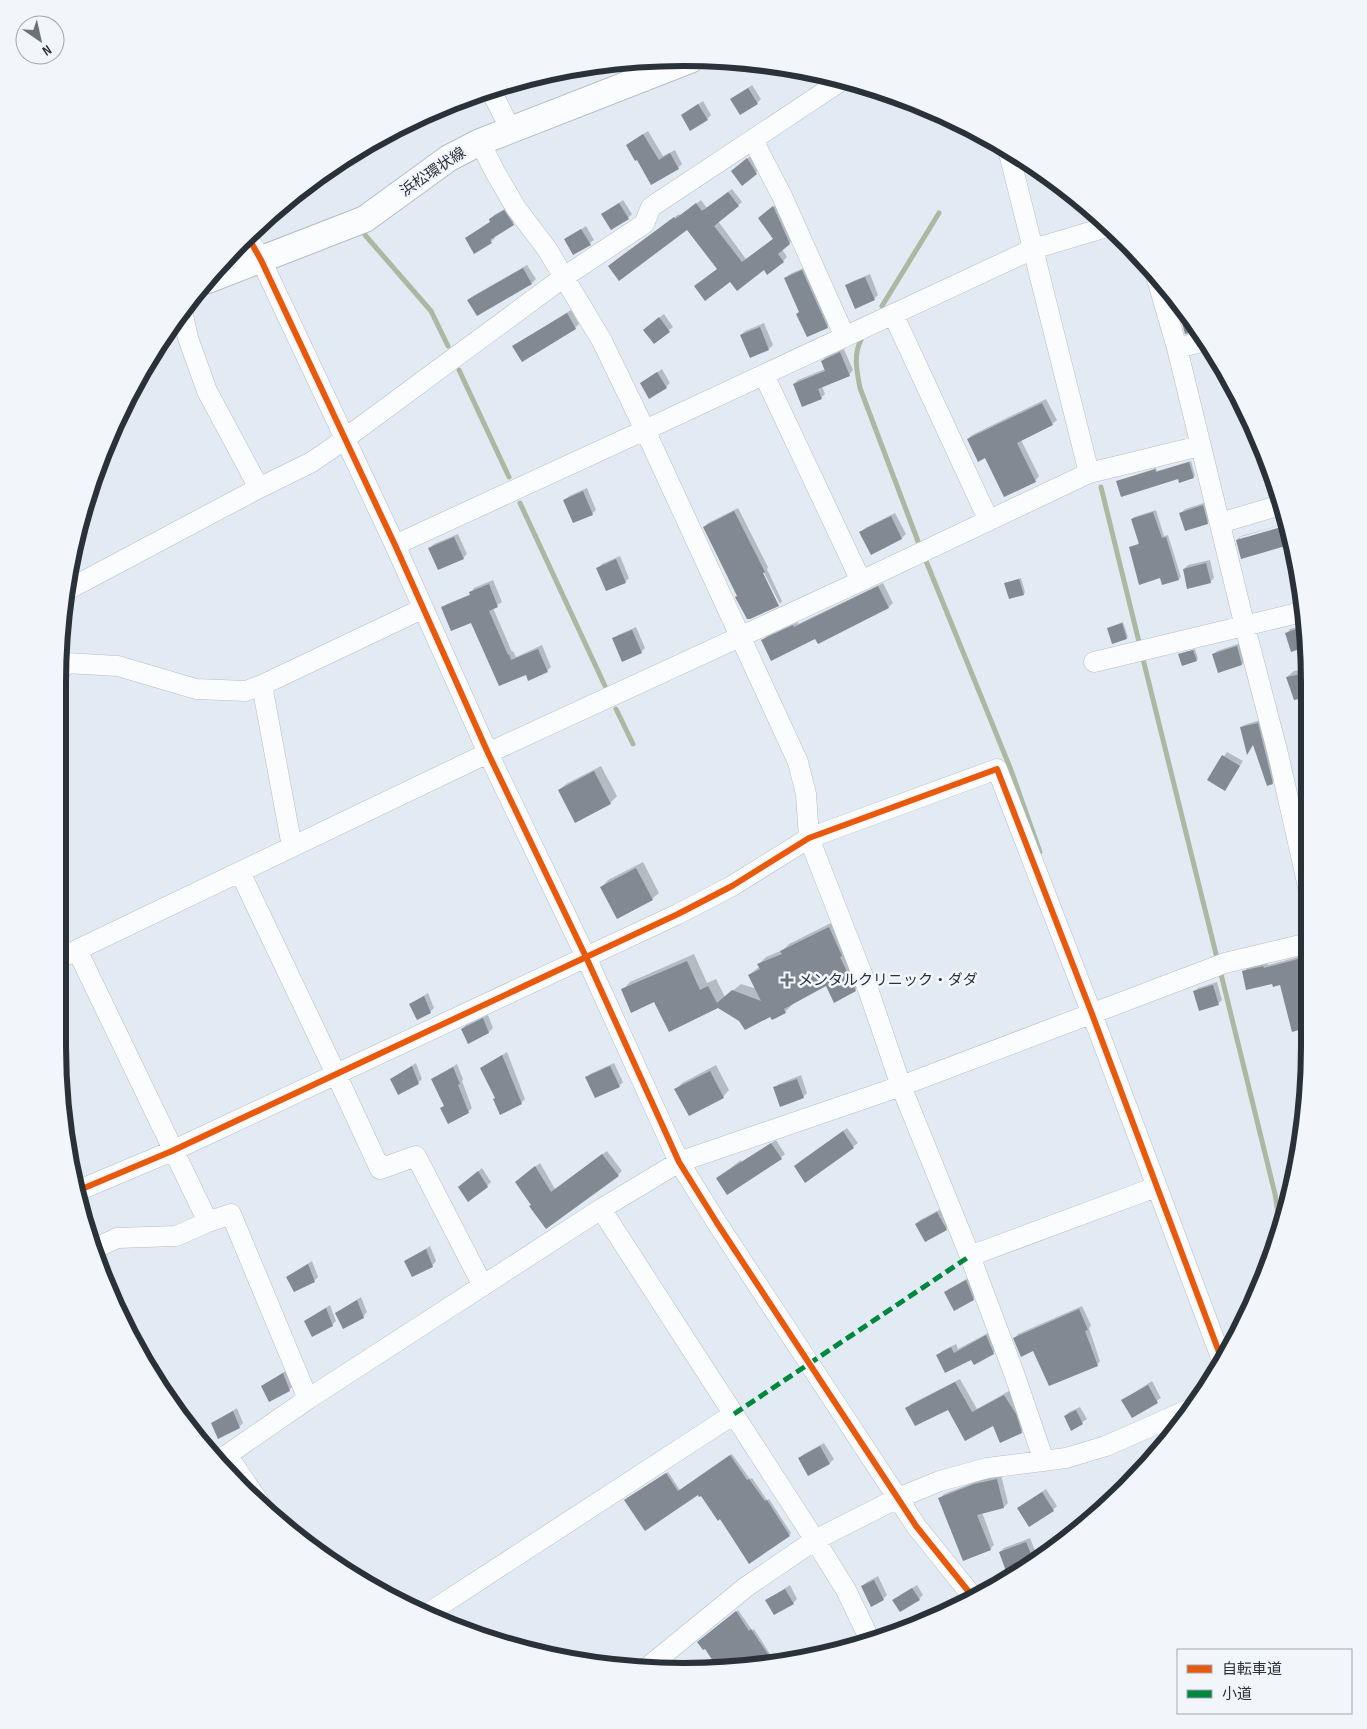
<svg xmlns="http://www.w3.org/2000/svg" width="1367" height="1729" viewBox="0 0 1367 1729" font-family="'Sofia Sans Condensed','Noto Sans JP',sans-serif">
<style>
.shadow{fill:#0003}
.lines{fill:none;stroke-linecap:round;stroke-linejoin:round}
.stream{stroke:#aab9a1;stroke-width:5}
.building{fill:#818a93}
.minor-casing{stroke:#b6bdc5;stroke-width:21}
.major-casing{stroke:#b6bdc5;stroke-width:28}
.minor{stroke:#fbfcfd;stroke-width:20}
.major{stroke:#fbfcfd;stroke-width:26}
.quiet{stroke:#00873e;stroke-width:5;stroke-dasharray:10 5;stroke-linecap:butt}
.cycleway-casing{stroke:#f2f6fb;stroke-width:9}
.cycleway{stroke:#e8590c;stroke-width:6}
.poi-dot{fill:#6a727a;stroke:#f2f6fb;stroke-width:2}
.labels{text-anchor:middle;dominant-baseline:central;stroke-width:5;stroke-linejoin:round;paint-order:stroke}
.street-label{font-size:15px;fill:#293139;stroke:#f2f6fb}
.poi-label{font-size:15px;fill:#293139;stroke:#f2f6fb;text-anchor:start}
.rim{fill:none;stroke:#293139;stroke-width:6}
</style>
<rect width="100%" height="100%" fill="#e2ebf4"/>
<path class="shadow" d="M752,85L761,99L757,103L732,99Z
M703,101L711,115L707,119L682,115Z
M648,131L663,156L675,150L682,164L678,168L651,183L637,158L627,145Z
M752,155L760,169L742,184L737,167Z
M732,189L742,202L718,221L746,259L774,238L764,214L778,203L794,239L782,249L787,257L783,261L764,268H718L688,229L613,262L679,214L680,216L701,200L707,208Z
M623,200L632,214L628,218L603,214Z
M508,207L518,220L494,236L495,238L491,242L475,252L466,238L491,221L490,219L494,215Z
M586,226L594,240L574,254L565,240Z
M527,265L536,279L532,283L477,314L469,300L473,296Z
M806,267L831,322L827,327L800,312L785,278L790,274Z
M870,274L878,295L874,299L847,286L851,282Z
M571,310L579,324L575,328L514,346Z
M664,314L673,327L654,342L644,330Z
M764,323L773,345L769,349L750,357L741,335L745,331Z
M844,349L853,370L849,375L822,386L825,394L821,398L794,384L798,380L825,369L822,361L826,357Z
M662,369L670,383L666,387L641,383Z
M1046,399L1057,420L1052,424L1021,440L1039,476L1035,481L1005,496L985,457L968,439L972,435Z
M1191,461L1195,476L1180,481L1179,478L1118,481L1156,468L1157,471Z
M587,488L596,510L592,514L565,500L569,496Z
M1207,502L1211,519L1207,523L1181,513L1185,509Z
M738,508L768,567L767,569L782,601L780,604L761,567L759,568L778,605L747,618L738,595L704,527L708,523Z
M1156,510L1164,536L1168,535L1181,577L1179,579L1161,577L1130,548L1139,543L1132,519L1134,517Z
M895,513L906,534L902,538L861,533L865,528Z
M1285,524L1240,537V540H1237L1241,536Z
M458,534L467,554L463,558L430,548L434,544Z
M620,556L629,578L625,582L598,568L602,564Z
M1210,560L1214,578L1210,582L1184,569L1188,565Z
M1021,578L1025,592L1024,594L1006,583Z
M493,580L502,602L493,608L512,652L513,651L516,657L542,645L551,667L547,671L527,673L499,684L471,621L443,608L447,604L471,594L474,588Z
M883,583L893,603L889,607L818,643L816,637L763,640L767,636L798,622V624Z
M1123,622L1128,637L1126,638L1108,628Z
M1305,625L1308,645L1291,650L1286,634L1290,629Z
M636,627L645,648L641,652L614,639L618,635Z
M1241,643L1246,660L1242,664L1219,671L1213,655L1217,651Z
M1195,649L1198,659L1196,660L1180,654Z
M1308,668V695L1294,699L1287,677L1294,671Z
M1260,720L1275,780L1272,783L1254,744L1241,728L1244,725Z
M1227,752L1243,761L1224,790L1208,779Z
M601,766L617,796L610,803L559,790L566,784Z
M643,862L659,893L652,899L602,887L608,880Z
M837,920L863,983L855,990L826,985L792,1003L793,1004L785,1012L740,1021L718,1006L655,1001L623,990L630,982L694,954L707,983L716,979L725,997L741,984L757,989L749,975L760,966L759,964L766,957L783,950L789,944Z
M1309,954V1026L1293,1031L1281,983L1243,972L1247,968L1267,963L1268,965Z
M1217,982L1222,1000L1218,1004L1194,992L1198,988Z
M428,993L434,1008L430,1012L411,1004Z
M488,1015L493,1028L489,1032L469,1042L462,1029L466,1025Z
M507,1052L525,1099L521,1103L496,1097L482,1068Z
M416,1063L422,1079L418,1083L391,1079Z
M614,1063L623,1082L619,1086L586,1078L590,1074Z
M457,1064L463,1079L462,1081L472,1108L468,1112L442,1108L445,1105L432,1080Z
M716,1065L729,1090L723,1097L676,1089L682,1083Z
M801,1075L807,1093L803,1097L775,1088L779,1084Z
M847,1128L858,1143L806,1182L799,1162Z
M776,1140L785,1154L781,1158L717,1178L741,1160L742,1162Z
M607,1151L622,1171L618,1175L533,1204L521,1178L540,1163L555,1189Z
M482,1168L491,1182L487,1186L464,1184Z
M941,1209L950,1225L946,1229L916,1224L920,1220Z
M430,1246L436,1261L432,1266L405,1262Z
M312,1261L318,1277L314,1281L287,1277Z
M970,1277L977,1294L973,1299L945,1293L949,1289Z
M361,1297L367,1312L363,1317L336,1313Z
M330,1305L336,1321L332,1325L305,1321Z
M1082,1306L1091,1325L1089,1328L1100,1361L1097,1365L1034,1349L1015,1338L1018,1334Z
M990,1332L997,1349L993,1353L972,1359L938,1355L942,1351L956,1344L958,1349Z
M287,1370L293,1386L289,1390L262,1386Z
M960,1379L977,1409L1009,1391L1019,1410L1025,1428L1021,1432L948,1408L907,1409L911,1404Z
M1152,1381L1161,1398L1132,1416L1123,1400Z
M1080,1407L1087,1419L1072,1429L1065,1416L1069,1412Z
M237,1408L243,1423L239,1427L212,1424Z
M824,1443L834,1459L830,1463L809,1475L800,1458L804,1454Z
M732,1454L750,1479L752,1478L767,1500L769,1499L791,1533L789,1535L742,1549L701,1494L627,1498L668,1472L680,1490Z
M1001,1475L1008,1503L1004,1507L982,1512L994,1545L990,1549L940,1498L944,1494L980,1480Z
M1131,1477L1120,1490L1118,1486Z
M1046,1489L1057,1506L1053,1510L1018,1508Z
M1030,1538L1038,1558L1029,1564L1008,1572L1000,1552L1004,1548Z
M878,1576L887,1595L883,1599L862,1586L867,1582Z
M790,1585L797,1599L793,1603L767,1600Z
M917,1585L923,1595L919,1599L894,1600Z
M738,1610L752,1630L754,1629L774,1660L719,1667L705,1647L699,1642Z"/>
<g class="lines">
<path class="stream" d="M365,235L431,311L448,346
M882,306L939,213
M861,340C853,355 857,372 860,388L919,544
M459,370L509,477
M1101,487L1140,646
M520,503L605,686
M926,561L1011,770L1040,852
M1142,655L1218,962
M616,709L633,744
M1220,970L1275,1194L1280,1225"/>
</g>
<path class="building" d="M748,88L758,104L740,115L730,99Z
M698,104L708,120L690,131L681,115Z
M643,134L659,160L670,153L679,169L651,185L637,160L635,161L626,145Z
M747,158L757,174L742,186L731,171Z
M728,192L739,206L714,226L742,262L773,239L758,218L773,206L790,244L778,254L784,262L767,275L764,270L737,291L730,282L705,301L694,286L717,269L687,230L619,281L608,266L674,217L675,219L696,203L702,211Z
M619,203L629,219L611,230L601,214Z
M504,210L514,225L490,240L492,243L474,254L465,238L490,222L489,219Z
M581,229L591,245L573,255L564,239Z
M523,268L532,284L477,316L467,300Z
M802,270L828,328L807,337L796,314L799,312L784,278Z
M865,277L875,300L855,309L845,285Z
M1176,301L1197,331L1185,334Z
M567,313L576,329L522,362L512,346Z
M659,317L670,332L654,344L643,330Z
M760,327L769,350L750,358L740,335Z
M840,352L850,376L818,389L822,399L802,407L793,384L825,371L821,361Z
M657,372L667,388L649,399L640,383Z
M1042,403L1053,425L1017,443L1036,482L1004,497L985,458L978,462L967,439Z
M1189,462L1194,478L1179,483L1178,479L1121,497L1116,481L1153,470L1155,469L1156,472Z
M583,491L593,515L573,523L563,500Z
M1203,505L1208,524L1185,531L1179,513Z
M734,511L765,572L763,573L779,606L750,619H747L735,597L737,596L703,527Z
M1153,512L1162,538L1166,537L1179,580L1162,585L1160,578L1139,585L1129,547L1139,544L1131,519Z
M891,516L902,539L871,555L859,532Z
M1285,526L1289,545L1241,559L1236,540Z
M454,537L464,559L438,570L428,548Z
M616,559L626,583L606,591L596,568Z
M1206,563L1211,583L1187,589L1183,569Z
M1019,579L1024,595L1009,599L1004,583Z
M489,584L498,607L489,611L508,655L509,654L511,660L538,649L548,672L528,681L526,675L499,686L471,623L451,631L441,607L470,595L469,592Z
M878,586L889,608L818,644L815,639L771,661L761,640L793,625L794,627Z
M1122,623L1127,639L1112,644L1107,628Z
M1305,626L1308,646L1291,652L1285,633Z
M632,630L642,653L622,662L612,638Z
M1237,646L1242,665L1218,673L1212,654Z
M1193,650L1197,661L1182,666L1178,654Z
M1308,673V697L1294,700L1286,677Z
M1258,723L1273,784L1267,786L1253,745L1247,755L1240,727Z
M1222,755L1240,766L1225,791L1207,780Z
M594,771L611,804L575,823L558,790Z
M636,868L653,900L617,919L600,887Z
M829,927L842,956L840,957L856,991L834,1003L826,986L784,1009L786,1013L772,1020L770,1017L745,1030L739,1021L718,1008L669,1032L654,1002L631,1013L621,989L687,961L700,990L708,986L717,1003L732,990L761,1001L748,975L760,969L757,964L782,954L780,951Z
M1309,956V1027L1292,1032L1280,985L1273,987L1272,984L1246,990L1242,971L1263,966L1264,968Z
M1213,985L1219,1005L1199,1011L1193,991Z
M424,996L431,1013L417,1020L409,1004Z
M483,1018L489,1033L468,1044L461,1029Z
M502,1055L522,1104L500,1115L493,1099L495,1098L480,1068Z
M412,1066L419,1084L398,1095L390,1079Z
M610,1066L620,1087L595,1098L585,1077Z
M453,1067L460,1084L458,1085L469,1113L448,1124L440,1108L444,1106L431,1079Z
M710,1071L724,1098L689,1116L674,1089Z
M797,1079L804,1098L780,1107L773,1087Z
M843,1131L854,1148L805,1183L794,1166Z
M771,1143L782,1159L727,1195L716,1178Z
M602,1154L619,1176L546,1229L529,1206L531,1205L515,1182L535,1166L551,1192Z
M478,1171L488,1187L468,1202L458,1187Z
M937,1212L947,1230L925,1242L915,1224Z
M426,1249L433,1267L412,1277L404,1261Z
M308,1264L315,1282L294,1292L286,1277Z
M966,1280L974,1300L954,1311L944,1292Z
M357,1300L364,1318L343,1329L335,1313Z
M326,1308L333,1326L312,1337L304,1321Z
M1079,1309L1088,1330L1085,1331L1098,1366L1049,1386L1033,1351L1021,1357L1013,1338Z
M986,1335L994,1354L974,1365L971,1360L945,1373L936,1355L951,1347L954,1353Z
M283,1373L290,1391L269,1402L261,1386Z
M955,1382L972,1412L1004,1395L1016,1414L1022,1433L1000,1443L993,1426L965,1441L948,1410L915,1426L905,1408Z
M1148,1385L1158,1403L1132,1418L1121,1400Z
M1076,1410L1083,1424L1071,1431L1064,1416Z
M233,1411L240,1428L218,1439L211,1423Z
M820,1446L830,1464L808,1476L798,1458Z
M730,1455L747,1480L749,1479L765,1501L767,1500L790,1536L749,1564L720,1519L718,1521L701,1496L699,1497L698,1495L645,1531L624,1500L666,1473L678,1491Z
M997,1479L1004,1508L977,1515L991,1550L963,1561L938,1498L974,1484Z
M1042,1492L1054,1511L1029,1527L1017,1508Z
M1026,1542L1034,1561L1025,1567L1007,1574L999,1552Z
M874,1580L884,1600L871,1607L861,1586Z
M912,1588L920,1600L900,1612L892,1600Z
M785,1589L794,1604L774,1615L765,1600Z
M736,1611L749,1631L751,1629L772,1660L717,1667L705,1649L703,1650L697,1642Z"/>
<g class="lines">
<g class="minor-casing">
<path id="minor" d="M490,89L511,130
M753,140L782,196L845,337
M480,142L495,172L516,208L547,249L602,341L645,430L798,762L806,794L809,838L869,992L901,1086L970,1256L1015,1376L1044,1461
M1009,153L1089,473
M248,237L261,260L395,545L488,753L586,957L679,1162L717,1223L916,1526L973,1597
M1155,272L1177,348L1245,627L1278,754L1309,891
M182,310L188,338L207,391L259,488
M893,314L989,521
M1177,348L1205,341
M764,375L861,581
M1220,523L1281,505
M395,545L645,430L1033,249L1107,227
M69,589L259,488L310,463L328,451L564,277L644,224L651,207L844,79
M1094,662L1302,612
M59,672L66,663L118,666L196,689L246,691L262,685L422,609
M262,685L292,847
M240,872L336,1074L380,1169L416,1156L483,1286
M77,950L208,1222L231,1214L308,1399
M58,959L488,753L861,581L1089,473L1200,446
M77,1191L172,1151L678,914L732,886L809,838L997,769L1092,1014L1222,1360
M601,1209L815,1540L846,1590L870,1640
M96,1248L117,1238L176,1236L208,1222
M970,1256L1156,1187
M227,1455L308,1399L601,1209L679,1162L901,1086L1225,963L1309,943
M218,1459L227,1455L259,1502
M430,1612L734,1414
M648,1667L746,1587L815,1540L898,1498L940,1481L987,1468L1066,1458L1106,1446L1190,1409"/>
</g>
<g class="major-casing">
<path id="major" d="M208,280L365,219L449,158L480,142L690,60"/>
</g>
<use href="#minor" class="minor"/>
<use href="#major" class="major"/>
<path class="quiet" d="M734,1414L970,1256"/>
<g class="cycleway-casing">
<path id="cycleway" d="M248,237L261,260L395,545L488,753L586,957L679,1162L717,1223L916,1526L973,1597
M77,1191L172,1151L678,914L732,886L809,838L997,769L1092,1014L1222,1360"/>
</g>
<use href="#cycleway" class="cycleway"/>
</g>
<path class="poi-dot" d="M784.5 972.5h5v5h5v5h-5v5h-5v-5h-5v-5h5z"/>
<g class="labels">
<g class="street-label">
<text transform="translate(433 172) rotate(-34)">浜松環状線</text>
</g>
<g class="poi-label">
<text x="798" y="980">メンタルクリニック・ダダ</text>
</g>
</g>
<path d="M0 0H1367V1729H0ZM683 66H684A617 617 0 0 1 1301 683V1046A617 617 0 0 1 684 1663H683A617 617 0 0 1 66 1046V683A617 617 0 0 1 683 66Z" fill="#f2f6fb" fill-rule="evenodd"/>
<path class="rim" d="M683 66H684A617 617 0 0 1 1301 683V1046A617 617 0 0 1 684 1663H683A617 617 0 0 1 66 1046V683A617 617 0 0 1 683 66Z"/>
<rect x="1177" y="1649" width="175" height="65" fill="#f2f6fb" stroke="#a2a7ad"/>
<rect x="1187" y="1665" width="25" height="8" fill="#e8590c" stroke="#a2a7ad"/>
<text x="1222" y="1674" font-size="15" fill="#293139">自転車道</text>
<rect x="1187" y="1690" width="25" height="8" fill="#00873e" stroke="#a2a7ad"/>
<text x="1222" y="1699" font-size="15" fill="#293139">小道</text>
<g transform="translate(40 40) rotate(146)"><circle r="24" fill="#f2f6fb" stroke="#a2a7ad"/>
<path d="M0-4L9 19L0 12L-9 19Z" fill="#6a727a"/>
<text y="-8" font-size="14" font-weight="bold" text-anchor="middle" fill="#293139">N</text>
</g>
</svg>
